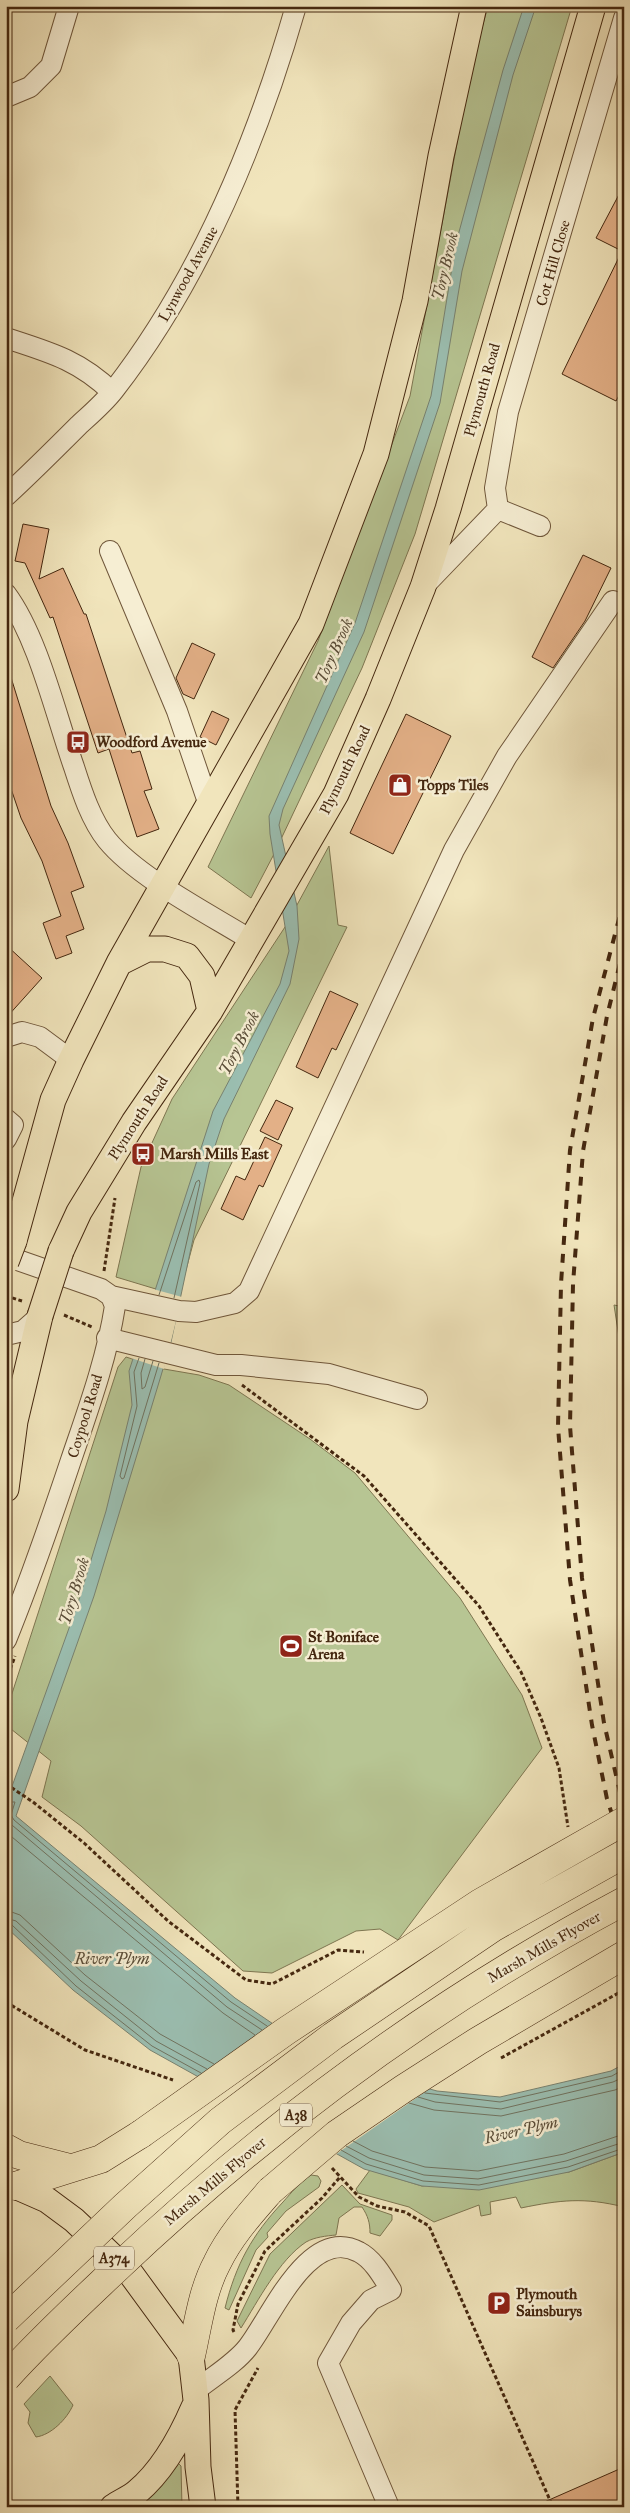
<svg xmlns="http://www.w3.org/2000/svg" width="630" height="2513" viewBox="0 0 630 2513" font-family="'IM FELL Great Primer',serif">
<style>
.green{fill:#b7c593;stroke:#7e7651}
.water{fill:#9bbfb2;stroke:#788271}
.pier{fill:#f1e5bc}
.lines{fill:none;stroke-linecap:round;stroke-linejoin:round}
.shore{stroke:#707360;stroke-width:1}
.building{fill:#e3b087;stroke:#44270f}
.minor-casing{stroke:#6f563a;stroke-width:22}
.major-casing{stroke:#44270f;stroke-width:27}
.highway-casing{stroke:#44270f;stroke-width:29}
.path{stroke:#44270f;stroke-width:3;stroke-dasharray:4 2.5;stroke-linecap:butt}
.minor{stroke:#f6eed3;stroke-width:20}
.major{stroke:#f1e5bc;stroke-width:25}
.highway{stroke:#f1e5bc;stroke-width:28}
.rail{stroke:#44270f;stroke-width:4;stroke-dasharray:9 9;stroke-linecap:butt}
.major-bridge-casing{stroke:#44270f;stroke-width:27;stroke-linecap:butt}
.highway-bridge-casing{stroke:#44270f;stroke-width:29;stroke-linecap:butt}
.major-bridge{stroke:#f1e5bc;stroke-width:25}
.highway-bridge{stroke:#f1e5bc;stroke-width:28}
.labels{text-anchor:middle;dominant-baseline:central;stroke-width:5;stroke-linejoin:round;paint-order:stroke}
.shield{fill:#f6eed3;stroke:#79634a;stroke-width:1}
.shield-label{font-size:14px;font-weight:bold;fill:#44270f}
.street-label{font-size:15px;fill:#44270f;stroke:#f6eed3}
.poi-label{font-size:15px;font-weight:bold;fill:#44270f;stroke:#f6eed3;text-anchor:start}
.water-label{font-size:16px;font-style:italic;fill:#5a4d38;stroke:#f6eed3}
</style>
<rect width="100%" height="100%" fill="#f1e5bc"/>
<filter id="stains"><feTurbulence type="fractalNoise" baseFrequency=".004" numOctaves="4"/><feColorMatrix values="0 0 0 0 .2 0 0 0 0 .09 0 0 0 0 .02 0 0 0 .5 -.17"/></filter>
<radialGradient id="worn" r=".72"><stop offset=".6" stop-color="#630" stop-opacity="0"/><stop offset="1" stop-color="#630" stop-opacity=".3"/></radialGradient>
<path class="green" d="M488,6H572L415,534L362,668L273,856L251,898L208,867L318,641L410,396L471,68Z
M329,846L338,925L347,927L194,1240L179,1296L116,1277L141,1167L172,1099L285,927Z
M614,1305L624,1307V1370Z
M126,1357L164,1369L199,1375L229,1385L310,1439L355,1473L460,1598L522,1695L542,1748L398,1940L380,1929L356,1931L272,1973L243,1971L81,1826L42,1797L51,1761L6,1725V1712L118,1367Z
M624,2152V2207C584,2197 560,2200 521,2208L516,2197L490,2202L491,2214L481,2216L479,2205L434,2222L409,2207L358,2193L356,2189L370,2170L422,2186L569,2172Z
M311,2175L318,2176L321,2181L319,2187L286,2211L267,2233L268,2237L256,2250L229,2310L225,2308C236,2264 252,2235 283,2202C292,2192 299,2183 311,2175Z
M342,2185L360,2204L392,2215V2220L380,2236L370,2233C370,2223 368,2216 362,2207H354L339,2218L336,2235C326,2236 315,2237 306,2242C279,2260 258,2301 241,2328L237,2321L270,2254Z
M50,2376L73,2405C67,2419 51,2435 36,2437L28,2423L30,2412L24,2404Z
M177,2462L181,2466L182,2507H139L160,2487Z"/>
<path class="water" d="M524,6H536L513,75L462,271L440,403L364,632L283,809L279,825L297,906L299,939L290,984L224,1119L209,1164L171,1342L160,1379L94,1596L16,1816L235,1998L326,2060L437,2091L500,2097L611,2071L624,2064V2152L569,2172L479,2190L422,2186L364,2169L150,2050L73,1990L6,1927V1803L77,1606L106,1511L132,1405L129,1371L213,1111L280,984L289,951L270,834L269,816L355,623L431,396L456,243L503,70Z"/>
<path class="pier" d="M153,1289L182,1297L164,1369L131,1358Z
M284,2029L327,2057L432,2087L335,2155L230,2097L235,2092L229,2097L204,2083Z"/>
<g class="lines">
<path class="shore" d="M159,1295L196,1182L199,1180L200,1183L174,1298
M139,1358L134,1372L137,1406L120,1476L122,1479L124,1478L159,1363
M145,1359L141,1373L142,1389L145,1387L153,1361
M6,1802H15L11,1815L14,1820L231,2002L267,2026
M6,1820L227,2007L262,2030
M6,1832L223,2013L255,2035
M6,1910L20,1915L85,1975L160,2034L214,2064
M6,1918L16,1921L81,1981L156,2041L207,2069
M6,1924L12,1925L76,1986L152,2046L201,2073
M425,2093L500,2102L612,2076L624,2069
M418,2097L435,2102L501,2109L613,2082L624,2077
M409,2103L434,2110L501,2116L615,2090L624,2086
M353,2141L372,2151L425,2167L478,2171L564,2154L624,2134
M346,2146L369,2158L424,2175L478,2179L566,2161L624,2142
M341,2150L366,2164L423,2181L479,2185L568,2167L624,2148"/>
</g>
<path class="building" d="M624,185V386L616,401L562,374L622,251L596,238Z
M23,524L49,529L39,579L63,568L84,614H86L132,753L140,751L152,789L144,791L159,829L137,837L109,749L98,753L53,617L50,618L25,563L15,561Z
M583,555L611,568L585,621L553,668L532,657Z
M192,643L215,654L194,699L183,694L176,678Z
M9,671L51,806L68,843L84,887L71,892L84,929L66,936L72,953L56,959L43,923L61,916L42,861L21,818L6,774V672Z
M212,711L229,719L216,745L200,737Z
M406,714L451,736L393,854L350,833Z
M6,945L42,978L6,1018Z
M330,991L358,1004L336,1050L332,1048L318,1078L296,1067Z
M276,1100L293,1108L278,1140L260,1131Z
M265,1137L282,1145L263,1187L259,1185L243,1220L221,1209L236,1176L245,1180Z
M624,2467V2507H533Z"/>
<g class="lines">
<g class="minor-casing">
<path id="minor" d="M6,97L30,87L51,66L69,6
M6,338C49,352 79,360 112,392
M6,496C31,473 55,449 79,425C91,414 104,403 114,390C201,278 257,142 296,6
M540,526L498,509L495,488L508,412L624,18
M110,551L177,711L209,805
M425,585L498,509
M6,594C38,637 56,716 74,767C82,792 91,820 107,840C137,877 209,914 251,940
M6,1037L22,1032L40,1037L71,1060
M6,1119L13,1125L6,1139
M6,1256L101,1289L111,1296L115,1306C107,1358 88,1410 71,1460C51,1520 30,1581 6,1640
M111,1296L179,1311L196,1312L235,1303L249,1291L454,850L507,756L613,601
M6,1335L23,1331L40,1316
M107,1338L216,1365H241L329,1374L417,1399
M195,2391C212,2377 235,2364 248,2347C272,2316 309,2225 359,2252C373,2259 383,2277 391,2290L371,2300L351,2323L328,2363L389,2507"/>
</g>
<g class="major-casing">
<path id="major" d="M119,963L147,949H165L187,956L202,976L210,1011
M14,1241L53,1100L71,1060L119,963L311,624L376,454L415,301L441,156L474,6
M61,1251L79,1212L134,1122L210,1011L336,794L378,699L423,587L448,509L593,6
M6,1489L15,1421L40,1316
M6,2185L15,2186L47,2200L74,2220L131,2274L191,2356L196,2400L198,2467L203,2507
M113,2507C120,2502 130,2498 137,2492C161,2472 181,2437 194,2407"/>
</g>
<g class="highway-casing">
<path id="highway" d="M6,2148L19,2155L70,2168
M15,2186L101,2159L141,2134
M191,2356C198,2325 202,2291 217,2263C230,2236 250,2214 270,2191"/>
</g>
<path class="path" d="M104,1271L115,1198
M6,1296L22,1301
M64,1315L92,1327
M242,1385L364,1476L479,1606L521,1672L541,1718L559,1768L568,1827
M6,1681L15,1656
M6,1784L33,1802L84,1843L168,1921L246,1980L272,1984L338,1950L364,1952
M6,2002L85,2050L173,2080
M501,2058L624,1990
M332,2168L359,2197L377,2206L405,2212L429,2226L553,2507
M234,2332L233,2330L238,2304L265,2251L322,2198L340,2177
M238,2507L235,2410L258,2368"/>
<use href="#minor" class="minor"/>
<use href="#major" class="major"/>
<use href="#highway" class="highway"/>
<path class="rail" d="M624,900L593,1018L570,1150L561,1284L558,1427L570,1580L592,1725L607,1799L624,1851
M624,947L607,1016L583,1151L573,1284L570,1426L582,1578L604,1723L624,1810"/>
<g class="major-bridge-casing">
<path id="major-bridge" d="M6,1262L14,1241
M40,1316L61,1251"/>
</g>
<g class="highway-bridge-casing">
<path id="highway-bridge" d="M141,2134L286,2031L480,1903L624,1821
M270,2191L337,2134L403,2089L478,2041L624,1955
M6,2319L125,2206L220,2121L333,2036L494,1927L624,1854
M6,2378C40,2340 78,2305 115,2270C268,2125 438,2000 624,1901"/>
</g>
<use href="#major-bridge" class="major-bridge"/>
<use href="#highway-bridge" class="highway-bridge"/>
</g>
<defs>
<g id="bus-square" transform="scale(1.25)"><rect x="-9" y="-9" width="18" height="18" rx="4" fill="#8f2418" stroke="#f6eed3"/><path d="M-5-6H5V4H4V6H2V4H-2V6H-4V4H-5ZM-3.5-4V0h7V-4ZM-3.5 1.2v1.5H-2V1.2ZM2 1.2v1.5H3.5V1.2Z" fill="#fff"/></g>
<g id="shop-square" transform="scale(1.25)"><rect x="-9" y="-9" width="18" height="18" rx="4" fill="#8f2418" stroke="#f6eed3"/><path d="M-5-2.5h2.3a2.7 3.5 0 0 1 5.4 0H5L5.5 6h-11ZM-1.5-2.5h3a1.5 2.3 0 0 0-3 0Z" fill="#fff"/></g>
<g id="stadium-square" transform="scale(1.25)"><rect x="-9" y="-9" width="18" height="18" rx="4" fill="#8f2418" stroke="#f6eed3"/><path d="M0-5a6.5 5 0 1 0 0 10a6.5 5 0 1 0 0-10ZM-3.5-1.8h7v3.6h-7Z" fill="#fff"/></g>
<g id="parking-square" transform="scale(1.25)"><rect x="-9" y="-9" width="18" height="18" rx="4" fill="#8f2418" stroke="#f6eed3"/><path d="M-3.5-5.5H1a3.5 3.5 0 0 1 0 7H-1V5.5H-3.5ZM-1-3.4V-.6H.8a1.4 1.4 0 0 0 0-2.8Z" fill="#fff"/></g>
</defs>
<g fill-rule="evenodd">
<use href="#bus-square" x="78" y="742"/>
<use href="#shop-square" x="400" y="785"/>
<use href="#bus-square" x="143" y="1154"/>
<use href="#stadium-square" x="291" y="1646"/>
<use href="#parking-square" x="499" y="2303"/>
</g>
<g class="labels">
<g class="shield">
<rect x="280" y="2103.5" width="32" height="23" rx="4"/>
<rect x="94" y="2246.5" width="40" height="23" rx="4"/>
</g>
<g class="shield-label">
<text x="296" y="2115">A38</text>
<text x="114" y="2258">A374</text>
</g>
<g class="street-label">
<text transform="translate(553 263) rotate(-74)">Cot Hill Close</text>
<text transform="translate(188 274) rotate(-61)">Lynwood Avenue</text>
<text transform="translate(482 390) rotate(-74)">Plymouth Road</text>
<text transform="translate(345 770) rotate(-64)">Plymouth Road</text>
<text transform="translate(138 1118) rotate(-57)">Plymouth Road</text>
<text transform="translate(85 1416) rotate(-73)">Coypool Road</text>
<text transform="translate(544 1947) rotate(-30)">Marsh Mills Flyover</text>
<text transform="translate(215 2181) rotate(-40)">Marsh Mills Flyover</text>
</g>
<g class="poi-label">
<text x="96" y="742">Woodford Avenue</text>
<text x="418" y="785">Topps Tiles</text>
<text x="160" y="1154">Marsh Mills East</text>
<text x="308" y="1637">St Boniface<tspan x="308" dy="17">Arena</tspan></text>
<text x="516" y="2294">Plymouth<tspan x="516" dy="17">Sainsburys</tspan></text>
</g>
<g class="water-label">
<text transform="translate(445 266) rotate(-77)">Tory Brook</text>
<text transform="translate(334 651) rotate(-66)">Tory Brook</text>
<text transform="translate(239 1043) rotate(-63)">Tory Brook</text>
<text transform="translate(74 1591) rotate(-73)">Tory Brook</text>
<text x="112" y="1958">River Plym</text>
<text transform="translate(521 2130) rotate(-13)">River Plym</text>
</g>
</g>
<rect width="630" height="2513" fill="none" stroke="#f1e5bc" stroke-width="25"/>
<rect x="8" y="8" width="615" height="2498" fill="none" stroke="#44270f" stroke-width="2.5"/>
<rect x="12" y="12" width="605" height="2488" fill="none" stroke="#44270f"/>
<rect width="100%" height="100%" filter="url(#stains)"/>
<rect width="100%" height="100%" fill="url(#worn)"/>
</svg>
